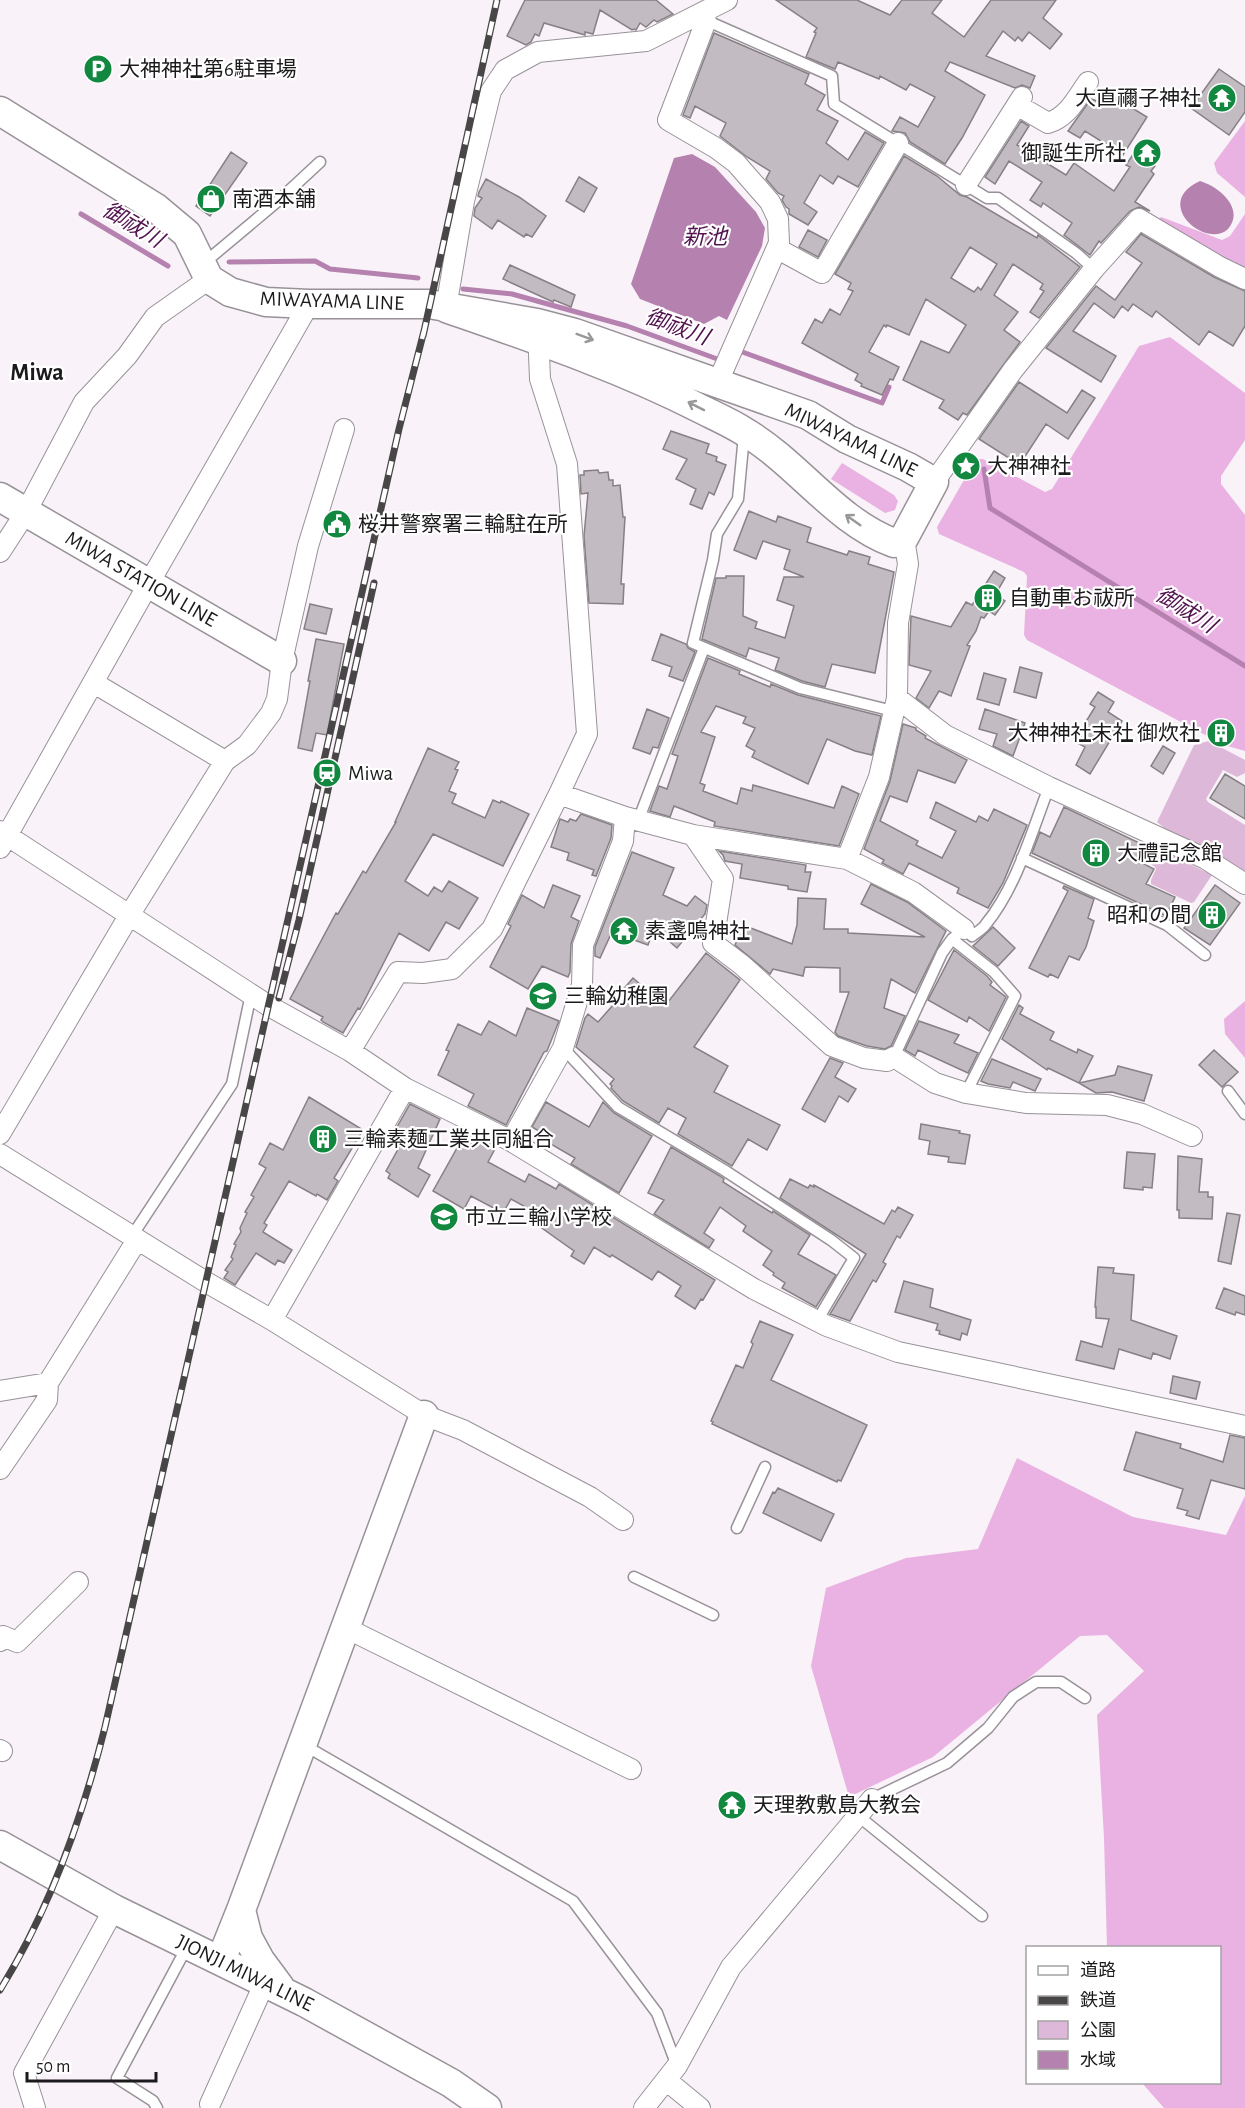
<svg xmlns="http://www.w3.org/2000/svg" width="1245" height="2108" viewBox="0 0 1245 2108" font-family="'Alegreya Sans','Noto Sans JP',sans-serif">
<style>
.green{fill:#deb8d9}
.forest{fill:#e9b2e2}
.water{fill:#b582b0}
.lines{fill:none;stroke-linecap:round;stroke-linejoin:round}
.stream{stroke:#b582b0;stroke-width:5}
.building{fill:#c2bbc1;stroke:#868085;stroke-width:1.5;fill-rule:evenodd}
.lane-casing{stroke:#989298;stroke-width:13}
.street-casing{stroke:#989298;stroke-width:22}
.secondary-casing{stroke:#989298;stroke-width:31}
.lane{stroke:#fff;stroke-width:10}
.street{stroke:#fff;stroke-width:20}
.secondary{stroke:#fff;stroke-width:28}
.rail-casing{stroke:#494648;stroke-width:7}
.rail{stroke:#fff;stroke-width:4.5;stroke-dasharray:14;stroke-linecap:butt}
.oneway{stroke:#999899}
.labels{text-anchor:middle;dominant-baseline:central;stroke-width:4.5;stroke-linejoin:round;paint-order:stroke}
.poi-label{font-size:21px;fill:#1c1a1c;stroke:#fff;text-anchor:start}
.street-label{font-size:21px;fill:#1c1a1c;stroke:#fff}
.water-label{font-size:22px;font-style:italic;fill:#52134f;stroke:#fff}
.quarter-label{font-size:24px;font-weight:bold;fill:#1c1a1c;stroke:#fff}
</style>
<rect width="100%" height="100%" fill="#f9f2f8"/>
<path class="green" d="M1209,741L1245,760V773L1237,777L1223,770L1206,799L1208,802L1245,825V871L1167,830L1157,822L1194,745Z
M1154,848H1157L1212,875L1194,902L1191,903L1151,884V880L1156,869L1155,867L1148,862Z"/>
<path class="forest" d="M1245,121V197L1217,173L1214,163Z
M1245,214V271L1157,221L1161,217L1164,218L1222,240L1230,236Z
M1170,337L1245,393V440L1221,476V484L1245,515V751L1224,745L1027,640L1024,635L1027,576L1024,572L939,534L937,527L976,459H983L1045,492L1052,489L1139,346Z
M842,463L894,495L898,501L895,510L885,513L831,479Z
M1245,1001V1058L1225,1034L1224,1019Z
M1017,1458L1133,1517L1226,1535L1245,1496V2108H1164L1142,2083L1220,2082V1948L1107,1947L1104,1838L1097,1715L1144,1671L1107,1635L1080,1636L933,1757L849,1797L811,1666L826,1588L906,1558L978,1549Z"/>
<path class="water" d="M692,154L715,167L756,212L765,228L762,246L727,320L719,316L704,324L640,299L631,284L674,158Z
M1200,181C1220,187 1245,209 1228,229C1206,250 1151,203 1200,181Z"/>
<g class="lines">
<path class="stream" d="M81,214L168,266
M229,262L315,261L330,269L418,278
M463,289L512,294L562,308L627,326L720,360L721,357
M737,350L882,403L889,387
M984,469L990,508L1245,666"/>
</g>
<path class="building" d="M525,0H656L673,14L657,22L654,20L646,27L640,23L636,30L634,29L632,30L600,10L593,34L585,32V35L544,23L539,36L535,34L531,42L526,45L507,36Z
M776,0H857L890,15L902,0H942L932,13L964,37L991,0H1056L1043,18L1062,34L1050,49L1029,32L1022,41L1018,37L1015,41L1003,31L986,56L1035,76L1030,88L1022,85L1015,88L950,62L945,71L985,95L962,138L945,164L910,142L905,133L892,131L900,117L918,127L935,97L910,84L906,90L880,76L879,79L838,62L835,69L806,57L816,33L814,32L817,28Z
M714,33L809,74L805,84L825,95L817,110L838,121L826,143L848,160L865,132L884,143L858,187L838,176L833,184L820,175L804,203L817,212L808,225L789,214V209L786,207L782,200L784,196L778,193L766,179L770,171L747,157L720,136L726,123L695,106L690,118L683,115Z
M1219,69L1245,87V112L1229,135L1191,108Z
M1106,92L1147,117L1123,155L1085,131L1080,138L1068,131L1091,99L1100,102Z
M1021,121L1029,126L1017,145L1066,175L1074,163L1114,191L1130,167L1126,165L1134,153L1155,166L1151,171L1154,174L1135,202L1150,211L1139,207L1130,211L1101,243L1099,241L1090,255L1064,235L1072,223L1043,203L1041,207L1030,200L1042,182L1009,161L995,184L985,177Z
M231,152L247,163L210,216L196,206Z
M904,156L937,176L960,195L967,197L1037,238L1038,235L1080,267L1039,318L1030,312L1044,291L1040,289L1043,284L1013,264L994,295L1018,312L1004,330L1020,342L967,415L963,413L958,420L939,408L944,400L903,380L921,341L949,353L966,325L926,299L909,335L887,325L886,327L884,325L869,352L899,367L893,380L890,379L882,395L861,386L862,384L855,380L858,374L802,343L815,319L822,323L830,309L840,315L853,291L848,289L851,283L835,274ZM970,247L997,264L981,290L978,287L974,292L951,278Z
M579,177L597,188L584,212L566,201Z
M486,179L519,197L546,216L532,237L526,234L524,237L498,220L492,229L474,216L475,208L482,198L478,196L479,192Z
M808,230L827,240L818,257L799,247Z
M1141,234L1214,277L1245,291V326L1233,346L1209,331L1199,345L1156,311L1152,317L1133,304L1128,311L1122,306L1114,318L1094,303L1073,331L1116,356L1101,382L1046,348L1096,286L1115,300L1142,263L1126,252Z
M510,265L575,295L571,307L554,300L553,302L503,279Z
M1019,382L1067,413L1082,390L1095,398L1068,439L1046,424L1022,461L1017,459L1015,462L979,439Z
M671,431L709,444L706,453L717,457L716,461L726,465L714,495L709,492L702,509L690,504L696,489L676,479L687,459L663,449Z
M598,470L599,473L608,472L609,480H613V486L620,485L623,517H625L621,584H624L623,604L589,603L584,536L588,493L581,494L580,475H584V471Z
M749,511L776,522L778,516L811,528L807,542L847,555L849,551L870,557L868,564L894,572L875,673L832,664L825,687L802,681L775,670L779,658L749,648L746,657L702,639L716,578H726V576H744L743,616L757,622L755,628L785,638L794,606L777,600L784,577H804L784,569L790,550L763,541L756,559L734,550Z
M994,571L1005,578L995,595L1005,601L995,615L989,611L984,618L981,617L976,631L967,645L970,646L951,696L939,691L929,708L916,698L931,671L909,665L911,616L951,627L966,602L972,605Z
M310,604L332,609L326,634L304,629Z
M661,634L686,644L688,648L695,652L683,681L669,676L672,667L652,660Z
M316,639L344,644L327,735L316,733L312,751L298,748L310,681H308Z
M708,658L740,671L739,674L770,687L771,684L798,695L881,716L872,755L855,751L827,739L808,784L752,757L755,751L746,746L755,728L743,723L746,717L716,706L701,732L715,737L700,783L705,785L703,791L737,804L741,788L752,791L753,785L834,808L842,786L859,794L839,846L714,826L715,822L674,806L670,817L650,811L659,786L667,789L678,756L672,754Z
M1020,667L1042,673L1036,698L1014,692Z
M984,673L1006,679L999,705L977,699Z
M1098,692L1114,702L1108,712L1122,721L1090,774L1076,765L1085,747L1074,741L1095,707L1090,704Z
M647,709L669,718L658,748L653,747L650,754L633,748Z
M985,709L1025,723L1013,756L993,746L997,734L979,729Z
M903,724L916,728V730L926,736L925,738L967,760L955,783L918,770L907,802L890,796L880,821L918,841L916,845L942,858L956,831L930,818L936,802L976,822L979,816L988,821L994,809L1027,825L1003,883L988,908L957,893L959,888L909,863L903,874L882,863L884,860L864,849L890,781Z
M1163,746L1175,753L1163,774L1151,766Z
M428,748L459,762L455,769L458,770L449,791L456,794L452,803L485,818L493,800L500,803L501,801L529,814L503,866L433,834L405,881L428,896L434,887L442,892L449,881L478,898L459,929L446,922L429,951L399,933L360,1009L358,1008L343,1033L323,1022L321,1020L323,1017L290,999L336,913L338,914L363,871L366,873L396,822H395Z
M1225,774L1245,786V819L1210,798Z
M1064,807L1152,849L1144,864L1154,869L1146,884L1175,897L1166,916L1032,853L1040,832L1050,837Z
M581,814L612,825L611,838L596,876L592,875L594,870L567,860L569,853L551,847L560,819L568,822L570,819L576,821Z
M719,851L806,865L805,872H811L807,892L788,889V886L740,878L742,864L725,861L723,855Z
M632,852L674,868L663,895L687,906L695,896L707,905L705,914L677,948L654,928L648,945L612,932L600,958L595,956V947Z
M871,884L907,902L946,931L915,993L891,979L884,1008L905,1016L891,1046L885,1049L867,1046L838,1036L835,1032L849,992H840V968L805,967L803,976L773,969L770,974L735,945L743,925L792,944L797,925L798,898L826,899L824,929H848V933L925,937L861,904Z
M553,885L580,896L571,917L579,921L571,944L570,972L568,977L542,966L528,989L490,967L511,926L508,924L522,895L544,908Z
M1215,885L1240,903L1210,945L1184,928Z
M1064,886L1094,899L1088,918L1094,921L1086,947L1079,960L1069,956L1058,978L1050,974L1048,977L1029,968L1068,891L1063,888Z
M993,927L1015,948L998,966L973,946Z
M954,950L987,976L992,982L990,985L1006,997L989,1031L969,1017L967,1022L928,1000Z
M706,953L740,980L694,1047L728,1066L714,1092L780,1125L767,1150L748,1139L732,1166L678,1134L686,1118L668,1108L659,1123L623,1101L611,1088L612,1086L610,1084L614,1079L576,1047L585,1018L588,1014L598,1022L622,995L620,993L633,978L665,1006Z
M1019,1005L1023,1008L1020,1014L1054,1032L1050,1040L1077,1053L1078,1049L1093,1056L1079,1083L1048,1068L1047,1070L1002,1039Z
M527,1008L559,1021L547,1051L544,1052L506,1125L468,1106L474,1094L438,1075L449,1051L446,1050L458,1024L481,1035L489,1021L516,1036Z
M919,1021L959,1035L954,1043L978,1053L968,1073L918,1050L915,1056L905,1050Z
M1214,1050L1238,1072L1222,1087L1199,1065Z
M830,1058L843,1063L835,1077L856,1089L848,1102L839,1096L825,1122L802,1109Z
M992,1059L1041,1079L1035,1091L1013,1082L1010,1088L988,1084L981,1081Z
M1118,1066L1152,1075L1144,1101L1112,1092L1096,1093L1079,1083L1115,1075Z
M309,1097L363,1130L334,1178L338,1181L327,1200L317,1194L316,1196L289,1181L264,1223L267,1225L263,1232L292,1250L284,1263L278,1260L275,1265L256,1253L235,1285L224,1278L228,1272L225,1270L233,1259L231,1257L236,1245L234,1244L241,1232L240,1228L247,1213L245,1212L254,1197L251,1195L266,1168L259,1164L270,1143L283,1150Z
M546,1102L589,1127L603,1102L614,1113L652,1136L619,1193L571,1164L575,1158L549,1143L551,1138L532,1127Z
M410,1104L440,1119L418,1168L430,1175L418,1197L388,1178L390,1174L386,1171L407,1133L397,1127Z
M921,1124L960,1131L959,1133L970,1135L965,1164L948,1162L949,1157L928,1154L930,1141L919,1139Z
M466,1132L496,1147L488,1162L525,1182L529,1174L556,1189L559,1184L715,1280L703,1300L701,1299L695,1309L675,1296L681,1286L658,1271L652,1280L612,1255L610,1257L594,1247L584,1264L571,1256L574,1251L539,1226L544,1217L511,1199L503,1213L471,1196L464,1209L433,1191Z
M671,1147L720,1176L724,1179L723,1182L772,1213L773,1211L810,1235L798,1254L836,1275L816,1307L782,1288L785,1283L773,1275L774,1273L763,1265L772,1251L743,1231L746,1226L720,1207L704,1233L714,1240L709,1248L654,1214L664,1200L648,1193Z
M1127,1152L1155,1154L1152,1188L1143,1187V1190L1124,1188Z
M1178,1156L1202,1159L1199,1192H1208V1197H1213L1212,1219L1179,1218V1210H1177Z
M790,1179L808,1188L810,1185L814,1187V1185L884,1224L892,1210L895,1212L898,1207L913,1215L900,1238L897,1236L883,1262L886,1264L876,1282L873,1280L850,1321L830,1314L866,1254L780,1198Z
M1227,1213L1240,1215L1231,1264L1218,1261Z
M1098,1267L1114,1268L1113,1273L1134,1275L1131,1320L1177,1336L1170,1359L1153,1353L1151,1359L1119,1349L1114,1369L1076,1360L1081,1341L1102,1347L1109,1319L1096,1318V1307H1095Z
M904,1281L933,1289L930,1307L971,1320L967,1335L962,1333L960,1340L939,1334L940,1331L936,1330L938,1324L895,1312Z
M1224,1288L1245,1296V1315L1236,1312L1235,1315L1216,1308Z
M760,1321L793,1335L771,1380L867,1425L841,1481L838,1480L837,1482L712,1424L713,1422L711,1421L736,1365L743,1368L753,1344L751,1342Z
M1173,1376L1200,1382L1196,1399L1170,1393Z
M1136,1432L1181,1444L1180,1448L1223,1462L1230,1435L1245,1438V1489L1211,1480L1199,1519L1186,1515L1188,1511L1177,1508L1183,1489L1124,1470Z
M778,1488L834,1514L821,1541L763,1513L773,1492L775,1493Z"/>
<g class="lines">
<g class="lane-casing">
<path id="lane" d="M703,19L832,76L834,104L987,198H998L1076,253L1094,269
M204,263L278,201L320,162
M744,435L738,499L717,534L713,560L693,643L800,688L893,711
M638,821L704,648
M1022,858L1167,925L1205,955
M563,1048L618,1107L724,1170L831,1240L854,1258L817,1321
M894,1057L942,953L952,939
M1228,1091L1245,1114
M966,1093L1015,996L994,972L952,939L964,929L972,936C977,932 983,929 986,924C1016,888 1032,831 1049,787
M132,1236L232,1084L251,994
M737,1528L765,1467
M634,1577L713,1615
M304,1745L573,1901L657,2013L677,2066
M872,1799L947,1763L988,1728L1013,1697L1036,1682H1061L1085,1698
M857,1815L982,1916
M157,2108L153,2101L117,2078L188,1945"/>
</g>
<g class="street-casing">
<path id="street" d="M706,21L668,120L716,148L736,163L770,202L778,219L779,243L717,384
M1017,105L1048,123C1068,117 1076,99 1088,82
M966,185L1022,97
M778,249L822,273L898,143
M446,308L464,201L491,91L505,70L538,52L646,41L727,0
M934,482L1013,370L1094,269L1139,219L1220,267L1245,279
M0,552L26,512L84,402L127,356L155,317L209,279
M94,683L225,761
M897,698L945,735L1049,787L1206,859L1245,884
M559,794L625,817L693,835L847,859L913,892L964,929
M0,831L269,1006L350,1051L405,1088L511,1141L754,1289L827,1326L898,1352L1245,1426
M693,835L723,879L713,943L742,965L832,1046L864,1058L887,1061L894,1057L935,1083L966,1093L1026,1103L1107,1105L1142,1114L1192,1136
M0,848L149,583L309,304
M847,859L879,777L897,698L898,623L908,564L904,538
M350,1051L398,972L423,973L452,969L492,929L559,794L587,734L567,464L540,379L538,330
M0,1134L130,914L225,761L247,745L271,713L277,699L282,661L308,546L344,429
M511,1141L563,1048L582,985L583,945L623,841L625,817
M0,1154L206,1282L272,1320L424,1415L463,1430L590,1497L623,1520
M272,1320L405,1088
M0,1391L48,1383
M0,1469L47,1400L48,1383L137,1240
M344,1627L631,1769
M0,1641L3,1636L17,1642L78,1582
M0,1750L2,1751
M666,2080L700,2108
M210,2104L265,1982
M35,2108L24,2073L114,1909
M644,2108L677,2066L731,1967L872,1799"/>
</g>
<g class="secondary-casing">
<path id="secondary" d="M0,111L156,208L187,234L209,279L230,292L266,302L309,304H429L537,323L575,333L808,415L847,439L908,467L934,482L904,538L894,543C835,521 799,464 745,432C731,423 715,416 701,409C619,367 532,338 446,308
M0,497L282,661
M0,1845L114,1909L304,2002L451,2083L487,2108
M241,1910L248,1938L260,1960L280,1987
M221,1960L241,1910L424,1415"/>
</g>
<use href="#lane" class="lane"/>
<use href="#street" class="street"/>
<use href="#secondary" class="secondary"/>
<g class="rail-casing">
<path id="rail" d="M423,336L497,0
M279,998L299,920L374,583
M0,1990C50,1909 82,1819 105,1727L399,429L425,327"/>
</g>
<use href="#rail" class="rail"/>
</g>
<defs><path id="oneway-shaft" d="M-6 0H5M1.5-3L5.5 0L1.5 3" fill="none" stroke-width="1.6" stroke-linecap="round" stroke-linejoin="round" transform="scale(1.5)"/></defs>
<g class="oneway">
<use href="#oneway-shaft" transform="translate(585 337) rotate(20)"/>
<use href="#oneway-shaft" transform="translate(696 406) rotate(-153)"/>
<use href="#oneway-shaft" transform="translate(853 520) rotate(-145)"/>
</g>
<defs>
<g id="parking-disc" transform="scale(1.5)"><circle r="9.5" fill="#128740" stroke="#fff"/><path d="M-3.5-5.5H1a3.5 3.5 0 0 1 0 7H-1V5.5H-3.5ZM-1-3.4V-.6H.8a1.4 1.4 0 0 0 0-2.8Z" fill="#fff"/></g>
<g id="temple-disc" transform="scale(1.5)"><circle r="9.5" fill="#128740" stroke="#fff"/><path d="M0-6L5-2H3V0L6.5 2.5H4V6H1.5V3h-3V6H-4V2.5H-6.5L-3 0V-2H-5Z" fill="#fff"/></g>
<g id="shop-disc" transform="scale(1.5)"><circle r="9.5" fill="#128740" stroke="#fff"/><path d="M-5-2.5h2.3a2.7 3.5 0 0 1 5.4 0H5L5.5 6h-11ZM-1.5-2.5h3a1.5 2.3 0 0 0-3 0Z" fill="#fff"/></g>
<g id="sight-disc" transform="scale(1.5)"><circle r="9.5" fill="#128740" stroke="#fff"/><path d="M0-6L1.8-2.2L6-1.7L2.9 1.2L3.7 5.4L0 3.3L-3.7 5.4L-2.9 1.2L-6-1.7L-1.8-2.2Z" fill="#fff"/></g>
<g id="civic-disc" transform="scale(1.5)"><circle r="9.5" fill="#128740" stroke="#fff"/><path d="M-.6-6.5H3V-4.5H.6V-3L4-1V1h2V6H-6V1h2V-1L-.6-3ZM-1.2 2.5V6h2.4V2.5Z" fill="#fff"/></g>
<g id="building-disc" transform="scale(1.5)"><circle r="9.5" fill="#128740" stroke="#fff"/><path d="M-4-6H4V6H1V3H-1V6H-4ZM-2.5-4.3h1.7v1.8h-1.7ZM.8-4.3h1.7v1.8H.8ZM-2.5-1h1.7V.8h-1.7ZM.8-1h1.7V.8H.8Z" fill="#fff"/></g>
<g id="station-disc" transform="scale(1.5)"><circle r="9.5" fill="#128740" stroke="#fff"/><path d="M-3-6H3Q5-6 5-4V2Q5 4 3 4L4.5 6H3L1.5 4h-3L-3 6H-4.5L-3 4Q-5 4-5 2V-4Q-5-6-3-6ZM-3.5-4v3h7v-3ZM-3.5 1v1.5H-2V1ZM2 1v1.5H3.5V1Z" fill="#fff"/></g>
<g id="school-disc" transform="scale(1.5)"><circle r="9.5" fill="#128740" stroke="#fff"/><path d="M0-5L7-2L0 1L-7-2ZM-4 1L0 2.5L4 1V4Q0 6-4 4Z" fill="#fff"/></g>
</defs>
<g fill-rule="evenodd">
<use href="#parking-disc" x="98" y="69"/>
<use href="#temple-disc" x="1222" y="98"/>
<use href="#temple-disc" x="1147" y="153"/>
<use href="#shop-disc" x="211" y="199"/>
<use href="#sight-disc" x="966" y="466"/>
<use href="#civic-disc" x="337" y="524"/>
<use href="#building-disc" x="988" y="598"/>
<use href="#building-disc" x="1221" y="733"/>
<use href="#station-disc" x="327" y="773"/>
<use href="#building-disc" x="1096" y="853"/>
<use href="#building-disc" x="1212" y="915"/>
<use href="#temple-disc" x="624" y="931"/>
<use href="#school-disc" x="543" y="996"/>
<use href="#building-disc" x="323" y="1139"/>
<use href="#school-disc" x="444" y="1217"/>
<use href="#temple-disc" x="732" y="1805"/>
</g>
<g class="labels">
<g class="poi-label">
<text x="119" y="69">大神神社第6駐車場</text>
<text x="1201" y="98" text-anchor="end">大直禰子神社</text>
<text x="1126" y="153" text-anchor="end">御誕生所社</text>
<text x="232" y="199">南酒本舗</text>
<text x="987" y="466">大神神社</text>
<text x="358" y="524">桜井警察署三輪駐在所</text>
<text x="1009" y="598">自動車お祓所</text>
<text x="1200" y="733" text-anchor="end">大神神社末社 御炊社</text>
<text x="348" y="773">Miwa</text>
<text x="1117" y="853">大禮記念館</text>
<text x="1191" y="915" text-anchor="end">昭和の間</text>
<text x="645" y="931">素盞鳴神社</text>
<text x="564" y="996">三輪幼稚園</text>
<text x="344" y="1139">三輪素麺工業共同組合</text>
<text x="465" y="1217">市立三輪小学校</text>
<text x="753" y="1805">天理教敷島大教会</text>
</g>
<g class="street-label">
<text transform="translate(332 301) rotate(2)">MIWAYAMA LINE</text>
<text transform="translate(851 440) rotate(26)">MIWAYAMA LINE</text>
<text transform="translate(141 579) rotate(30)">MIWA STATION LINE</text>
<text transform="translate(245 1973) rotate(26)">JIONJI MIWA LINE</text>
</g>
<g class="water-label">
<text transform="translate(133 225) rotate(31)">御祓川</text>
<text x="705" y="237">新池</text>
<text transform="translate(677 327) rotate(20)">御祓川</text>
<text transform="translate(1186 610) rotate(32)">御祓川</text>
</g>
<g class="quarter-label">
<text x="37" y="373">Miwa</text>
</g>
</g>
<rect x="1026" y="1946" width="195" height="138" fill="#ffffff" stroke="#a4a3a4" stroke-width="1.5"/>
<rect x="1038" y="1966" width="30" height="9" fill="#ffffff" stroke="#a4a3a4" stroke-width="1.5"/>
<text x="1080" y="1976" font-size="18" fill="#1c1a1c">道路</text>
<rect x="1038" y="1996" width="30" height="9" fill="#494648" stroke="#a4a3a4" stroke-width="1.5"/>
<text x="1080" y="2006" font-size="18" fill="#1c1a1c">鉄道</text>
<rect x="1038" y="2021" width="30" height="18" fill="#deb8d9" stroke="#a4a3a4" stroke-width="1.5"/>
<text x="1080" y="2036" font-size="18" fill="#1c1a1c">公園</text>
<rect x="1038" y="2051" width="30" height="18" fill="#b582b0" stroke="#a4a3a4" stroke-width="1.5"/>
<text x="1080" y="2066" font-size="18" fill="#1c1a1c">水域</text>
<path d="M27 2072v9h129v-9" fill="none" stroke="#1c1a1c" stroke-width="3"/>
<text x="36" y="2072" font-size="18" fill="#1c1a1c" stroke="#ffffff" stroke-width="4.5" paint-order="stroke">50 m</text>
</svg>
